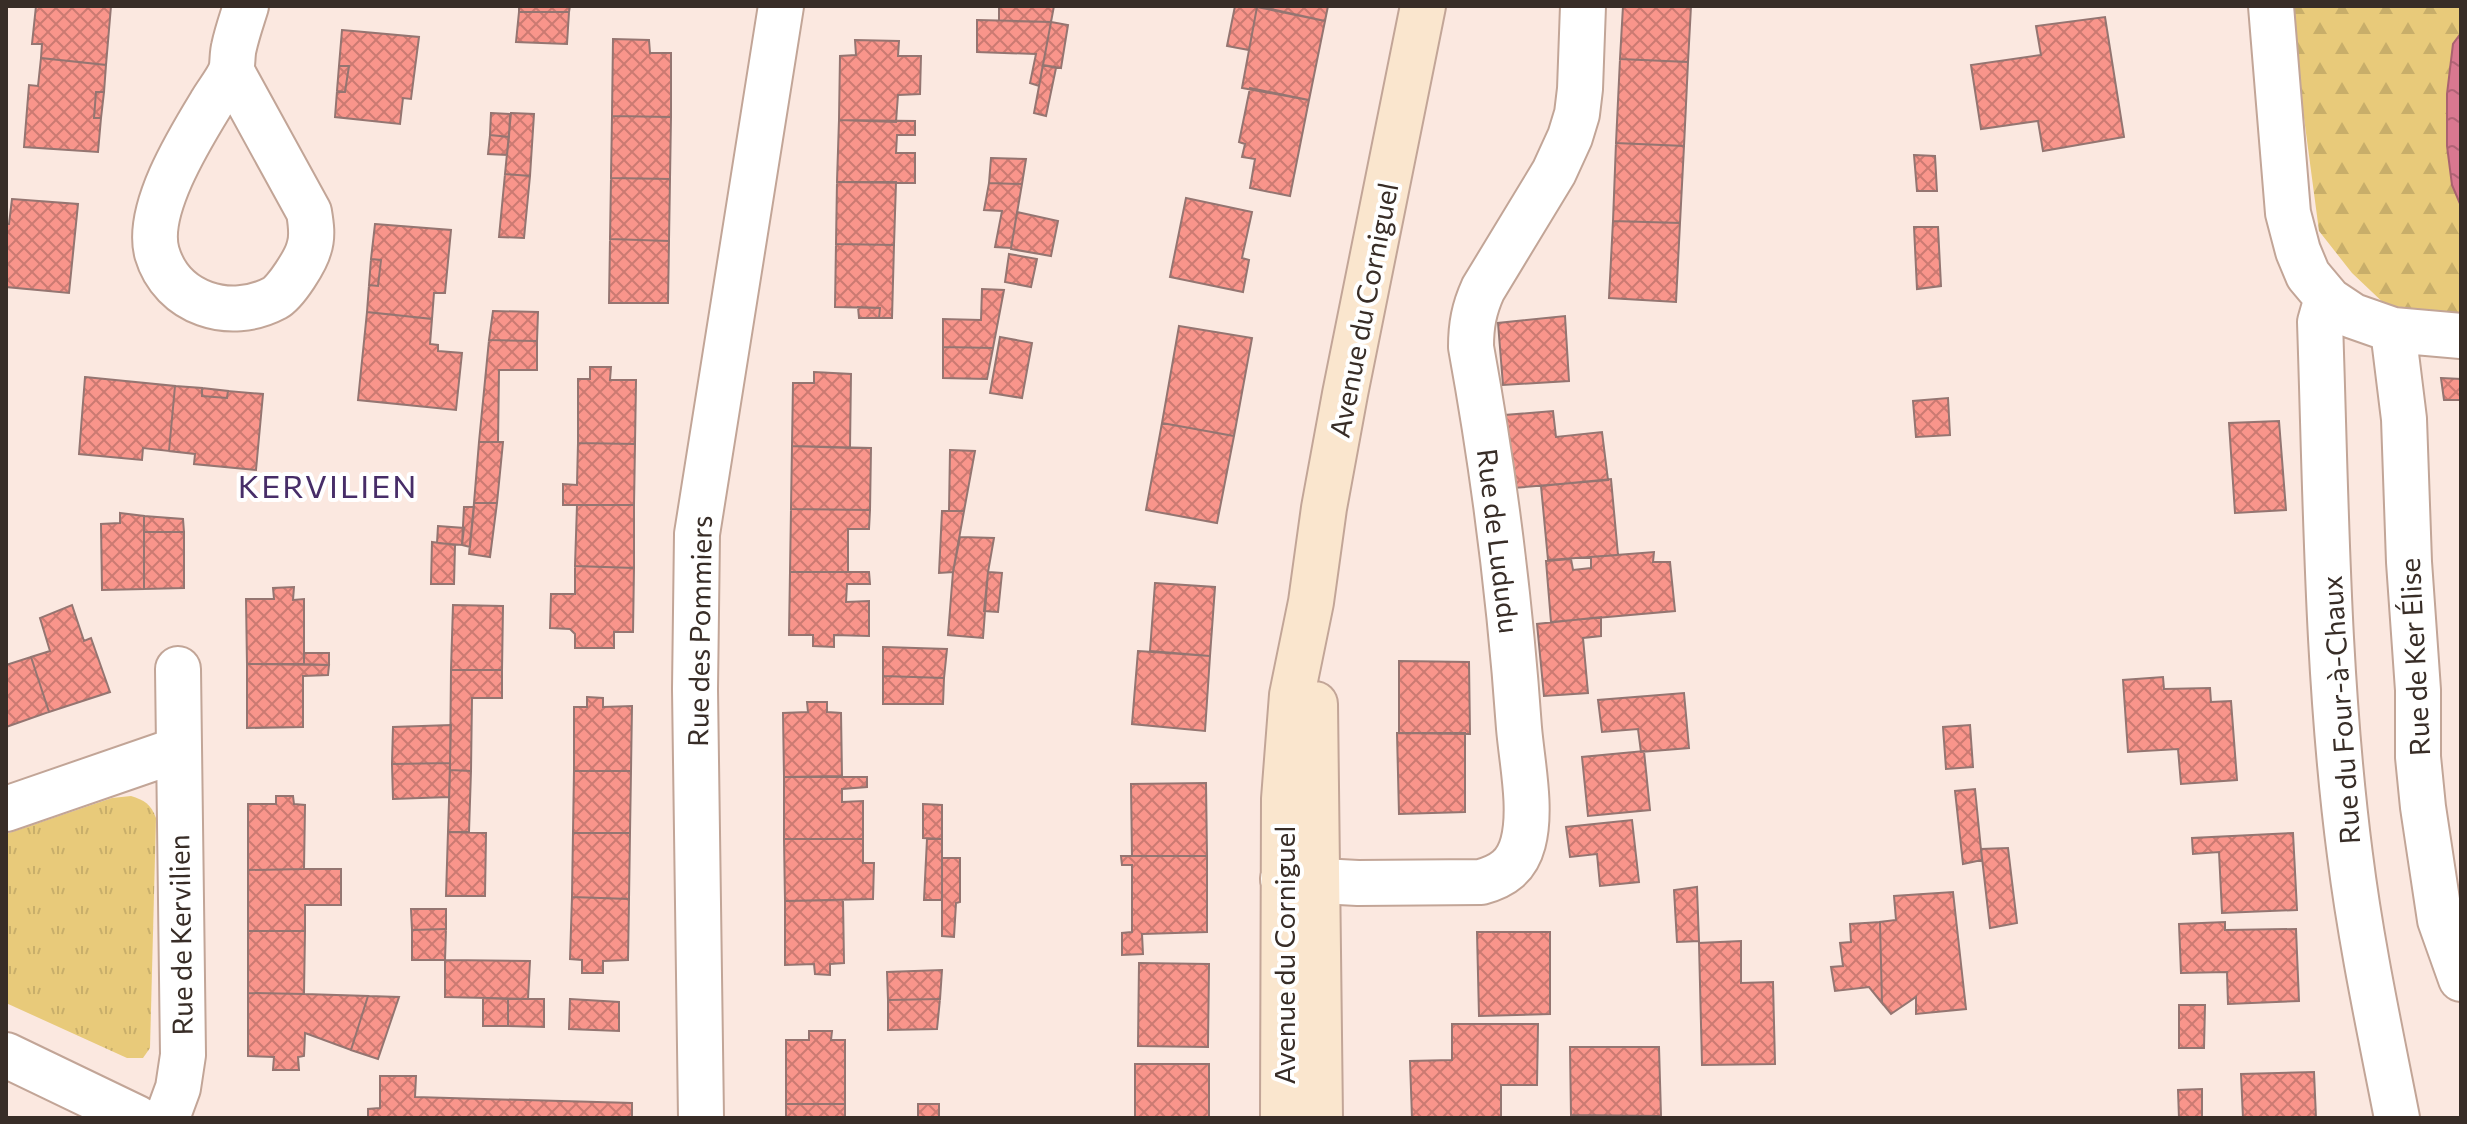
<svg xmlns="http://www.w3.org/2000/svg" width="2467" height="1124" viewBox="0 0 2467 1124" font-family="Commissioner,sans-serif">
<style>
.grass{fill:url(#grass-tufts)}
.forest{fill:url(#forest-firs)}
.water{fill:url(#water-ripples);stroke:#a96270;stroke-width:2}
.building{fill:url(#building-cross-hatch);stroke:#947571;stroke-width:2}
.lines{fill:none;stroke-linecap:round;stroke-linejoin:round}
.street-casing{stroke:#c2a597;stroke-width:48}
.secondary-casing{stroke:#c2a597;stroke-width:48}
.street{stroke:#fff;stroke-width:44}
.secondary{stroke:#fae6ce;stroke-width:44}
.labels{text-anchor:middle;dominant-baseline:central;stroke-width:8;stroke-linejoin:round;paint-order:stroke}
.street-label{font-size:28px;fill:#382d27;stroke:#fff}
.quarter-label{font-size:32px;letter-spacing:2px;fill:#472d68;stroke:#fff}
</style>
<defs>
<pattern id="grass-tufts" width="24" height="20" patternUnits="userSpaceOnUse" patternTransform="scale(2)"><rect width="24" height="20" fill="#e8ca7a"/><path d="M3 7l-1-3M5 7V3M7 7l1-3M15 17l-1-3M17 17v-4M19 17l1-3" fill="none" stroke="#c8ae6a"/></pattern>
<pattern id="forest-firs" width="22" height="20" patternUnits="userSpaceOnUse" patternTransform="scale(2)"><rect width="22" height="20" fill="#e8ca7a"/><path d="M5 1l3.5 6h-7zM16 11l3.5 6h-7z" fill="#c8ae6a"/></pattern>
<pattern id="water-ripples" width="26" height="14" patternUnits="userSpaceOnUse" patternTransform="scale(2)"><rect width="26" height="14" fill="#d97890"/><path d="M2 4q2-2 4 0t4 0M15 11q2-2 4 0t4 0" fill="none" stroke="#b16376"/></pattern>
<pattern id="building-cross-hatch" width="8" height="8" patternUnits="userSpaceOnUse" patternTransform="scale(2)"><rect width="8" height="8" fill="#f9958b"/><path d="M0 0l8 8M0 8l8-8" fill="none" stroke="#cb7a72"/></pattern>
</defs>
<rect width="100%" height="100%" fill="#fbe8e0"/>
<path class="grass" d="M131,796C144,800 151,804 156,818L150,1048L143,1058H127L6,1003V834L112,798Z"/>
<path class="forest" d="M2287,6H2461V33L2453,44L2452,185L2461,206V318L2391,310L2352,273L2319,231L2293,35Z"/>
<path class="water" d="M2461,33V206L2452,185L2447,146V94L2453,44Z"/>
<path class="building" d="M36,6H111L106,65L41,58L42,44H32Z
M519,6H570L569,12H519Z
M999,6H1054L1051,22L999,21Z
M1235,6L1257,7L1249,50L1227,46Z
M1257,6H1328L1325,21Z
M1623,6H1691L1688,62L1620,59Z
M1257,7L1325,21L1309,100L1242,88Z
M519,12H569L567,44L516,42Z
M2105,17L2124,137L2043,151L2038,121L1981,129L1971,65L2041,55L2036,26Z
M977,20L1051,22L1039,86L1030,83L1036,54L977,52Z
M1051,22L1068,25L1061,68L1043,65Z
M342,30L419,37L411,99L403,98L400,124L335,117L337,91L345,92L349,66H339Z
M613,39L649,40L650,53H671V117L612,116Z
M855,40L899,41L898,56H921L920,94L898,95L896,122L839,120L840,56L856,55Z
M41,58L106,65L104,92H96L94,118H101L98,152L24,147L29,85L38,86Z
M1620,59L1688,62L1684,146L1616,143Z
M1043,65L1056,68L1046,116L1034,113Z
M339,66H349L345,92L337,91Z
M1250,88L1309,100L1290,196L1250,188L1255,159L1242,157L1245,144L1239,142Z
M96,92H104L101,118H94Z
M491,113L510,114L509,137L490,135Z
M511,113L534,114L530,176L505,174Z
M612,116L671,117L670,179L611,178Z
M839,120L915,121V135H897L896,153H915V183L837,182Z
M490,135L509,137L507,155L488,154Z
M1616,143L1684,146L1680,223L1613,221Z
M1914,155L1935,156L1937,191H1917Z
M991,158L1026,159L1022,184L989,183Z
M505,174L530,176L524,238L499,237Z
M611,178L670,179L669,241L610,239Z
M837,182H896L894,245L836,244Z
M989,183L1022,184L1011,248L995,247L1002,211L984,210Z
M1186,198L1252,212L1242,258L1249,260L1243,292L1170,277Z
M12,199L78,204L69,293L6,287V224H9Z
M1017,212L1058,221L1051,256L1011,249Z
M1613,221L1680,223L1676,302L1609,298Z
M375,224L451,230L445,293H434L432,319L367,312L369,285L378,286L381,260L371,259Z
M1914,227H1938L1941,286L1917,289Z
M610,239L669,241L668,303H609Z
M836,244L894,245L892,318H879L880,308L835,307Z
M1009,254L1037,259L1031,287L1005,282Z
M371,259L381,260L378,286L369,285Z
M982,289L1004,290L993,348L943,347V319L981,320Z
M858,307L880,308L879,318H859Z
M493,311L538,312L537,341L489,340Z
M367,312L432,319L430,344L438,345V351L462,353L456,410L358,400Z
M1565,316L1569,381L1503,385L1498,323Z
M1179,326L1252,338L1234,436L1162,423Z
M1000,337L1032,343L1022,398L990,393Z
M489,340L537,341V370H499L498,442H479Z
M943,347L993,348L987,379L943,378Z
M590,367H611L610,380H636L635,444L578,443V379H590Z
M814,372L851,374L850,448L792,446L793,383H814Z
M85,377L175,386L169,451L143,448L142,460L79,454Z
M2441,378L2461,379V400H2444Z
M175,386L202,388V396L227,398L228,391L263,394L256,470L194,464L195,454L169,451Z
M202,388L228,391L227,398L202,396Z
M1948,398L1950,435L1916,437L1913,401Z
M1553,411L1556,437L1602,432L1608,480L1513,488L1505,415Z
M2279,421L2286,510L2235,513L2229,423Z
M1162,423L1234,436L1217,523L1146,510Z
M479,442H503L497,503H474Z
M578,443L635,444L634,505H563V484L577,485Z
M792,446L871,448L870,510L791,509Z
M950,450L975,451L964,511H949Z
M1611,479L1618,555L1548,560L1541,486Z
M474,503H497L490,557L469,554Z
M577,505H634V568L575,566Z
M464,507H474L470,547L462,545Z
M791,509L870,510L869,529H848V572H790Z
M942,511H964L953,572L939,573Z
M120,513L144,516V589L102,590L101,524L120,523Z
M144,516L183,519L184,532H144Z
M438,526L464,528L462,545L437,543Z
M144,532H184V588L144,589Z
M960,537L994,538L988,572L983,638L948,635L953,572Z
M432,542L455,545L454,584H431Z
M1654,552L1653,562H1670L1675,611L1551,622L1546,561L1571,559L1573,570L1591,568V557Z
M575,566L634,568L633,632H614V648H575V634L570,629L550,628L551,594H575Z
M790,572H869L870,584H847L846,602L869,601V636L834,635V647L813,646V635H789Z
M988,572L1002,573L998,612L984,611Z
M1155,583L1215,587L1210,656L1150,651Z
M294,587L293,600L304,599V664H247L246,599H274L273,588Z
M72,605L84,641L91,638L110,692L49,712L31,657L50,651L40,618Z
M453,605L503,606L502,670H451Z
M1601,617V636L1583,638L1588,693L1544,696L1537,624Z
M883,647L947,649L944,678L883,676Z
M1138,651L1210,656L1205,731L1132,724Z
M304,653H329V665L304,664Z
M31,657L49,712L6,727V665Z
M1399,661L1469,662L1470,734L1399,733Z
M247,664L329,665L328,675L303,676V727L247,728Z
M451,670H502V698H472L471,771L450,770Z
M883,676L944,678L943,704H883Z
M2163,677L2164,689L2210,688L2211,702L2231,701L2237,780L2181,784L2178,749L2128,752L2123,680Z
M1684,693L1689,748L1641,752L1638,729L1602,732L1598,700Z
M587,697L603,698V707L632,706L631,771H574V707H587Z
M807,702H827V712L841,713L842,776L784,777L783,713L808,712Z
M451,725L450,763L392,764L393,727Z
M1970,725L1973,767L1946,769L1943,727Z
M1397,733H1465V812L1399,814Z
M1644,751L1650,810L1588,816L1582,757Z
M450,763L449,797L393,799L392,764Z
M450,770L471,771L469,832H448Z
M574,771H631L630,833H573Z
M784,777H867V787L842,789V802L863,801V839H784Z
M1206,783L1207,856H1132L1131,784Z
M1975,789L1982,860L1963,864L1955,791Z
M276,796H293L294,804L305,805L304,869L248,870V804H276Z
M923,804L942,805V839L923,838Z
M1632,820L1639,882L1600,886L1597,854L1570,857L1566,827Z
M448,832L486,833L485,896H446Z
M573,833H630L629,899L572,897Z
M2293,833L2297,910L2222,913L2219,852L2193,854L2192,838Z
M784,839H863V863H874L873,899L785,901Z
M927,839H942V900H924Z
M2008,848L2017,923L1990,928L1981,849Z
M1121,856H1207V932L1142,934L1143,954L1122,955V933L1132,932V865H1122Z
M942,858H960V902L956,903L954,937L942,936Z
M304,869H341V905H305V931H248V870Z
M1697,887L1699,941L1677,942L1674,890Z
M1953,892L1966,1009L1916,1014V997L1891,1014L1882,1003L1880,922L1896,920L1894,896Z
M572,897L629,899L628,960L603,961V973H582V960L570,959Z
M843,900L844,963L830,964V975L815,974L814,964L785,965V901Z
M411,909H446V929L412,930Z
M1880,922L1882,1003L1869,987L1835,991L1831,967L1843,966L1840,943L1851,942L1850,924Z
M2225,922V930L2296,929L2299,1001L2228,1004L2227,972L2181,973L2179,924Z
M446,929L445,960H412V930Z
M248,931H305L304,994L248,993Z
M1477,932H1550V1014L1479,1016Z
M1741,941V983L1773,982L1775,1064L1702,1065L1699,943Z
M445,960L530,961L528,999L445,997Z
M1139,963L1209,964L1208,1047L1138,1046Z
M942,970L940,999L888,1000L887,972Z
M248,993L304,994L368,996L351,1050L305,1033L304,1056L298,1057L299,1070H273L274,1057L248,1056Z
M368,996L399,997L378,1059L351,1050Z
M483,998L508,999V1026H483Z
M508,999H544V1027L508,1026Z
M570,999L619,1002V1031L569,1029Z
M940,999L937,1029L888,1030V1000Z
M2179,1005H2205L2204,1048H2179Z
M1452,1024H1538L1537,1085H1501V1118H1412L1410,1061L1452,1060Z
M809,1031H832L831,1040H845V1104H786V1040H809Z
M1570,1047H1659L1661,1116L1571,1115Z
M1135,1064H1209V1118H1135Z
M2314,1072L2316,1118H2243L2241,1074Z
M380,1076H416L415,1097L632,1103V1118H368V1109L380,1108Z
M2202,1089V1118H2179L2178,1090Z
M786,1104H845V1118H786Z
M918,1104H939V1118H918Z"/>
<g class="lines">
<g class="street-casing">
<path id="street" d="M2271,6L2288,213L2298,251L2308,275L2329,300L2353,316L2393,330L2461,336
M231,70L309,212C311,224 313,236 309,248C306,260 286,292 275,298C230,322 172,304 157,253C145,210 190,138 212,102C218,92 227,81 231,71C233,64 232,54 234,47C237,33 242,19 246,6
M2329,300L2324,308L2320,322C2326,499 2327,679 2350,855C2361,943 2380,1031 2397,1118
M2393,330L2404,419L2409,562L2418,690V757L2423,807L2440,920L2461,979
M6,809L177,750
M1283,879L1358,883L1481,882C1503,876 1517,866 1523,843C1532,809 1522,763 1519,728C1510,600 1494,473 1471,347C1471,325 1474,309 1483,289L1554,172L1570,137L1577,114L1580,89L1583,6
M6,1055L137,1118
M167,1118L178,1088L183,1055L178,669
M701,1118L695,689L697,534L781,6"/>
</g>
<g class="secondary-casing">
<path id="secondary" d="M1315,704L1320,1118
M1283,1118L1284,799L1292,695L1311,602L1324,508L1345,394L1423,6"/>
</g>
<use href="#street" class="street"/>
<use href="#secondary" class="secondary"/>
</g>
<g class="labels">
<g class="street-label">
<text transform="translate(1363 310) rotate(-79)">Avenue du Corniguel</text>
<text transform="translate(1499 541) rotate(83)">Rue de Lududu</text>
<text transform="translate(699 631) rotate(-89)">Rue des Pommiers</text>
<text transform="translate(2414 657) rotate(-93)">Rue de Ker Élise</text>
<text transform="translate(2340 710) rotate(-94)">Rue du Four-à-Chaux</text>
<text transform="translate(180 935) rotate(-91)">Rue de Kervilien</text>
<text transform="translate(1284 955) rotate(-90)">Avenue du Corniguel</text>
</g>
<g class="quarter-label">
<text x="328" y="485">KERVILIEN</text>
</g>
</g>
<rect width="2467" height="1124" fill="none" stroke="#382d27" stroke-width="16"/>
</svg>
